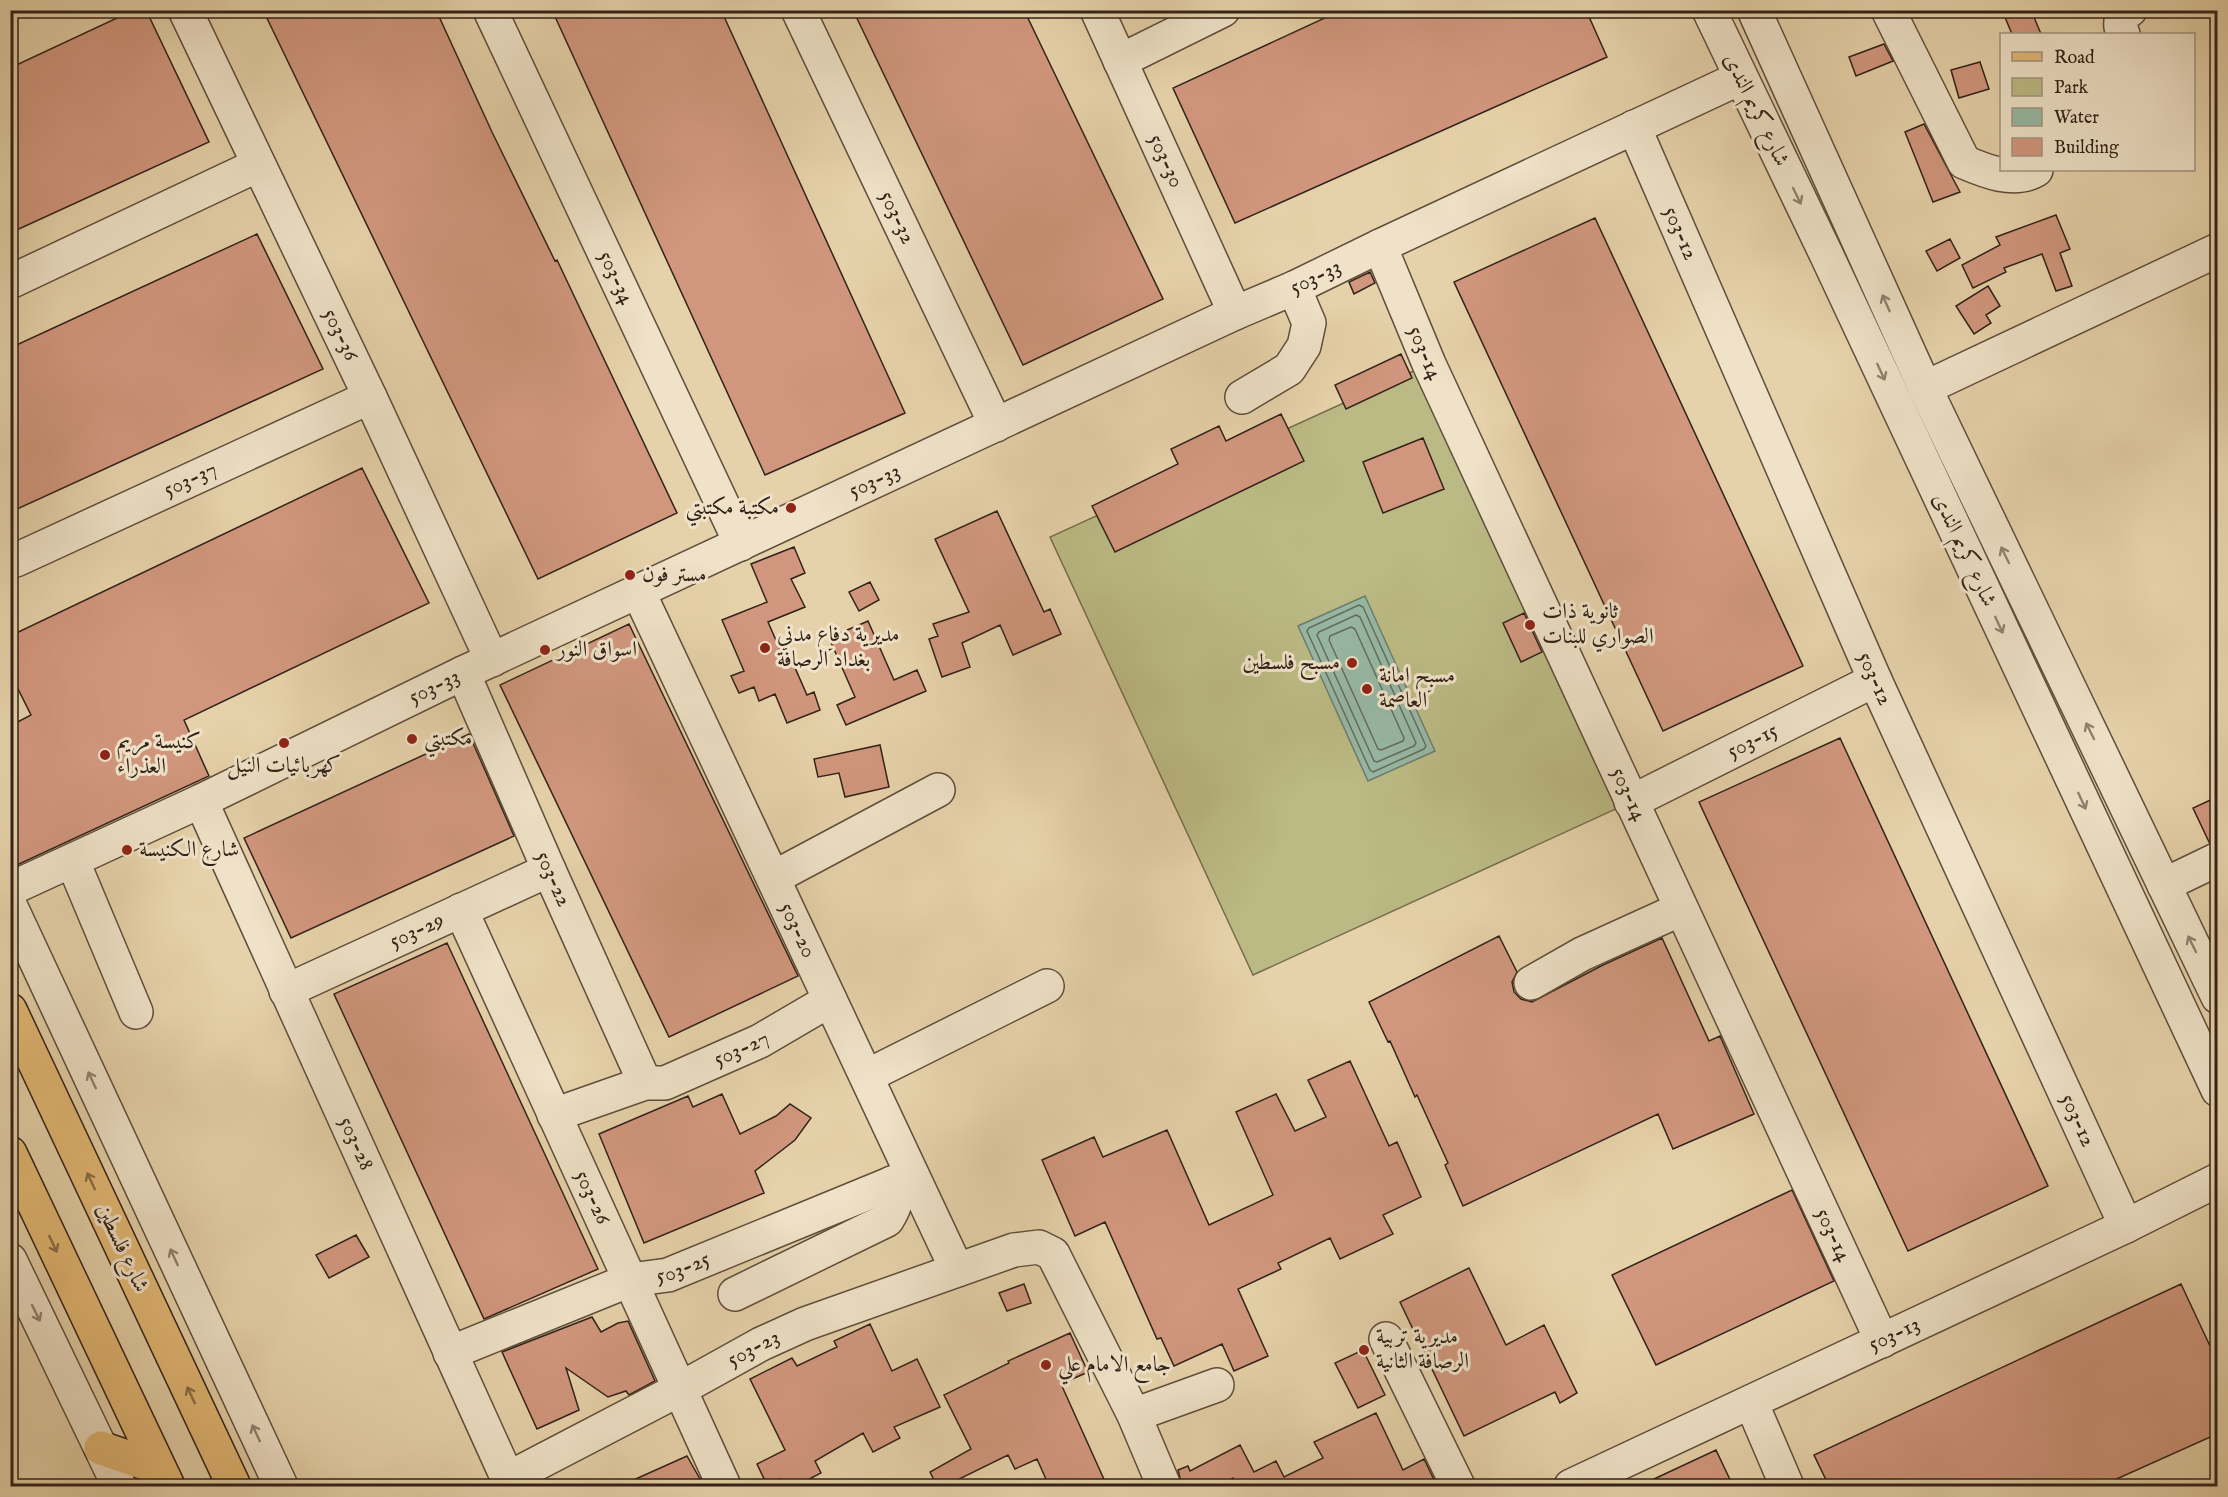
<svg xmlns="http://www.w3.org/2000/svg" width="2228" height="1497" viewBox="0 0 2228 1497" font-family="'IM FELL English',Amiri,serif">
<rect width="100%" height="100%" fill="#e6d2aa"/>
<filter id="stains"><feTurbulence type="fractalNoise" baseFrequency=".00333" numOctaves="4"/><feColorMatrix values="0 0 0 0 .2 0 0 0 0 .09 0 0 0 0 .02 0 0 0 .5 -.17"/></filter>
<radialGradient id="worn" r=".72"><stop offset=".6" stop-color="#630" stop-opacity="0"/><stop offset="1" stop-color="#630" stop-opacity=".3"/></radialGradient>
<path fill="#bbba84" stroke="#766e4e" stroke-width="1.5" d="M1429,364L1631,802L1253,975L1050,537Z"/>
<path fill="#97b8a5" stroke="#6f7c6d" stroke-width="1.5" d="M1365,596L1435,751L1368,781L1298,626Z"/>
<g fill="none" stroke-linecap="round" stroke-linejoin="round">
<path stroke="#646d5e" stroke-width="1.5" d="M1359,605L1363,607L1426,746L1424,749L1373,772L1370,770L1307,631L1309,628Z
M1356,615L1360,617L1416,743L1414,746L1377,762L1374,761L1317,635L1319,632Z
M1351,627L1355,629L1404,738L1403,741L1381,750L1378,749L1329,640L1330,636Z"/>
</g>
<path fill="#d1977e" stroke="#322218" stroke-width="1.5" d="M134,10H146L209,142L10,233V68Z
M263,10H436L492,132L555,261L557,260L677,513L538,579Z
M552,10H721L905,413L765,475Z
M853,10H1024L1163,299L1023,365Z
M1342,10H1586L1607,57L1235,223L1173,88Z
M2016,10H2031L2041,34H2012L2004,15Z
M1884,44L1893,61L1856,76L1849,57Z
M1980,62L1989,89L1959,98L1951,70Z
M1924,124L1960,192L1933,202L1905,132Z
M2056,215L2070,249L2060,253L2072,286L2056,291L2042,254L2004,268L2006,272L1973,288L1962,265L2000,245L1996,237Z
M1595,218L1803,666L1663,731L1454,282Z
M257,234L323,369L15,510L10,500V348Z
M1950,239L1960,258L1937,271L1926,251Z
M1370,272L1375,283L1354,294L1349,282Z
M1988,286L2000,306L1986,315L1991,323L1974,334L1956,306Z
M1401,354L1412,378L1346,409L1335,385Z
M1281,414L1304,461L1115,552L1092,506L1178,464L1171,449L1219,426L1226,441Z
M1423,438L1444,489L1383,513L1363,462Z
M362,468L429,603L184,720L209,776L17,865L10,851V726L31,715L10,673V636Z
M997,511L1044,612L1050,609L1061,634L1013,655L1000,625L962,643L970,667L942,677L929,639L938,636L933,624L969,612L935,539Z
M794,547L805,573L791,579L805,607L768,622L782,654L788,652L807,695L814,692L820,710L787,723L775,694L759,701L754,687L739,693L731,676L744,671L722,620L767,602L751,564Z
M870,582L879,600L859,611L849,592Z
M1524,613L1542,652L1521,662L1503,623Z
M868,621L894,680L917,670L926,691L846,725L837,705L855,697L829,638Z
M629,624L798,976L669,1037L500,685Z
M469,734L514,836L291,938L244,838Z
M1840,738L2048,1186L1908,1251L1699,802Z
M880,745L889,787L845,797L839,773L818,777L814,759Z
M2217,797V841L2209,842L2193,808Z
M1499,936L1517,972L1512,982L1514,992L1521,999L1532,1002L1603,965L1662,938L1709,1041L1720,1036L1754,1114L1673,1149L1658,1114L1463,1206L1445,1165L1448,1163L1417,1095L1415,1097L1390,1041L1388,1042L1369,1002Z
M447,943L598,1269L484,1319L334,994Z
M1350,1061L1389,1146L1397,1142L1421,1197L1383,1215L1393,1234L1340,1259L1330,1238L1278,1263L1281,1269L1238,1289L1268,1356L1234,1371L1222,1344L1174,1366L1161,1338L1157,1339L1105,1222L1075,1236L1042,1160L1094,1137L1103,1157L1167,1130L1209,1225L1273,1195L1236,1112L1276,1094L1295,1131L1326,1117L1308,1080Z
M722,1094L740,1134L776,1116L790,1104L811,1118L795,1140L755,1171L764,1193L644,1243L599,1134L688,1096L693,1107Z
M1792,1190L1834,1281L1656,1365L1612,1275Z
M356,1235L369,1257L329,1278L316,1255Z
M1469,1268L1506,1345L1544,1325L1577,1393L1560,1403L1555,1392L1464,1436L1400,1302Z
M1024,1284L1031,1303L1007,1311L999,1293Z
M2181,1284L2217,1361V1434L2101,1486H1829L1814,1455Z
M592,1317L601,1332L618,1323L628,1321L655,1381L629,1395L626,1391L608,1397L566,1368L579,1410L537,1429L502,1352Z
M870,1324L892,1371L917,1359L940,1407L894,1427L900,1438L873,1452L863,1433L815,1461L821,1473L798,1485L795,1481L785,1486L780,1479L767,1485L757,1464L785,1450L750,1379L792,1358L797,1366L837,1347L834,1341Z
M1070,1333L1088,1372L1061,1384L1107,1486H1049L1037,1459L1015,1469L1008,1455L957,1480L960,1486H937L930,1472L971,1449L944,1395L1009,1363L1008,1361Z
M1363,1350L1385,1395L1358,1408L1335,1363Z
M1376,1413L1403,1470L1424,1459L1437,1486H1223L1234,1481L1233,1478L1217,1486H1182L1178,1470L1188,1466L1190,1471L1240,1445L1254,1472L1276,1461L1284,1477L1323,1458L1314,1442Z
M1716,1450L1733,1486H1639Z
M687,1456L704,1486H620Z"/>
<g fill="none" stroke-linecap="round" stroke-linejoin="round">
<defs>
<g id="minor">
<path id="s1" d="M185,10L370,397L492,660"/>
<path id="s2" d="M490,10L741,544"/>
<path id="s3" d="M798,10L996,425"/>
<path id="s4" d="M1097,10L1235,313"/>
<path d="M1709,10L1827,256L2218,1090"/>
<path d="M1754,10L1925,388L2218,997"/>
<path d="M1888,10L1964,162C1985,171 2014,183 2036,170"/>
<path d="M2123,34C2120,26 2120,22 2123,13L2130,10"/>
<path d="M1120,61L1223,10"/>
<path id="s5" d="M1634,127L1875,680L2126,1226"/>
<path id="s6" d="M1380,246L1429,364L1882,1341"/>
<path d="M10,282L258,165"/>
<path d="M1925,388L2218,250"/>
<path d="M1242,397L1289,369L1304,346L1309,323L1294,288"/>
<path id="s7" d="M10,560H16L370,397"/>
<path id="s8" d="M638,591L957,1270"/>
<path id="s9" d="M463,673L549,870L645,1083"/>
<path id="s10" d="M201,801L511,1486"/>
<path id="s11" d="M1631,802L1875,680"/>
<path d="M73,862L136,1012"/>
<path d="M773,878L938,790"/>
<path d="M2164,885L2218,859"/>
<path id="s12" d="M10,889L201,801L463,673L1235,313L1294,288L1380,246L1740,78"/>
<path d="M10,905L281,1486"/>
<path id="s13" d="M461,910L724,1486"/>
<path d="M1531,983L1582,954L1681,909"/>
<path id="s14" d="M286,991L549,870"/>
<path d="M867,1076L1047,986"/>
<path id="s15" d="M554,1115L645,1083H665L760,1041L830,1000"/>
<path d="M10,1260L119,1486"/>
<path d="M735,1294L887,1220C897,1204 897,1201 892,1183"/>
<path d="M1386,1339L1458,1486"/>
<path id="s16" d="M450,1353L630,1280L668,1275L912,1175"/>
<path d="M1751,1402L1787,1486"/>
<path d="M1134,1415L1217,1385"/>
<path id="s17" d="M507,1479L680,1389L761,1344L805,1324L1014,1250L1039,1247L1053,1254L1134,1415L1164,1486"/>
<path id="s18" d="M1571,1486L2126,1226L2218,1180"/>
</g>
<path id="major" d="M10,1010L234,1486
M10,1153L168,1486
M101,1448L159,1468"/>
</defs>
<use href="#minor" stroke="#5f4e3c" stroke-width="36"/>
<use href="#major" stroke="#322218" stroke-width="36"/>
<use href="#minor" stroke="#efe2c8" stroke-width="33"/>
<use href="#major" stroke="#e3b975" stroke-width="33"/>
</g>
<defs><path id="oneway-shaft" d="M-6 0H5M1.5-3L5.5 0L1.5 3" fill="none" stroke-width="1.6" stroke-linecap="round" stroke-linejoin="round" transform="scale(1.5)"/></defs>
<g stroke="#908270">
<use href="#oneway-shaft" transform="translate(1797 196) rotate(64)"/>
<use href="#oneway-shaft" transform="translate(1886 303) rotate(-114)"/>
<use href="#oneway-shaft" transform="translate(1881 372) rotate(65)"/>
<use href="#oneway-shaft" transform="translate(2005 555) rotate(-116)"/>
<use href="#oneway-shaft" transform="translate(1999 625) rotate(65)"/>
<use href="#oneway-shaft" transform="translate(2090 731) rotate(-116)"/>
<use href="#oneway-shaft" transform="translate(2082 801) rotate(65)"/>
<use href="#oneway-shaft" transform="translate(2192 944) rotate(-116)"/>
<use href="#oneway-shaft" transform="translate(92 1080) rotate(-115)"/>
<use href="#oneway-shaft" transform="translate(174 1257) rotate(-115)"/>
<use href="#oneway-shaft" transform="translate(36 1313) rotate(64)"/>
<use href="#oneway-shaft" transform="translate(256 1433) rotate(-115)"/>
</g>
<g stroke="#8a6e46">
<use href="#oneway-shaft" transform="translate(91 1181) rotate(-115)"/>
<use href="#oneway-shaft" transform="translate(53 1244) rotate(65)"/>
<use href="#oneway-shaft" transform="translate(191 1395) rotate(-115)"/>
</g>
<g fill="#8f2418" stroke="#efe2c8" stroke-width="2">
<circle cx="791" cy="508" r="6"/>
<circle cx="630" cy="575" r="6"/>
<circle cx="1530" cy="625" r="6"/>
<circle cx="765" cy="648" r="6"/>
<circle cx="545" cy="650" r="6"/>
<circle cx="1352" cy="663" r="6"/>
<circle cx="1367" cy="689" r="6"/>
<circle cx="412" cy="739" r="6"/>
<circle cx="284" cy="743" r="6"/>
<circle cx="105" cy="755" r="6"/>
<circle cx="127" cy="850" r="6"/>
<circle cx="1364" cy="1350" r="6"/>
<circle cx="1046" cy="1365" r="6"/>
</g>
<g text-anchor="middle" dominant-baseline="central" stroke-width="6" stroke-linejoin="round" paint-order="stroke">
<g font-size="22" fill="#322218" stroke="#efe2c8">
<text transform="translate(1756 110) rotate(64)">شارع كريم الندى</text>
<text stroke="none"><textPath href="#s4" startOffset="166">503-30</textPath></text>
<text stroke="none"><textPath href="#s3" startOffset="230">503-32</textPath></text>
<text stroke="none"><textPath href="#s5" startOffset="116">503-12</textPath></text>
<text stroke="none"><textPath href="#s2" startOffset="296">503-34</textPath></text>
<text stroke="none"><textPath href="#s12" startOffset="1442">503-33</textPath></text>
<text stroke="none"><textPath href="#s1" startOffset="360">503-36</textPath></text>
<text stroke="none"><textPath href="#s6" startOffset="116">503-14</textPath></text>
<text stroke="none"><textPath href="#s7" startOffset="198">503-37</textPath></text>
<text stroke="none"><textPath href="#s12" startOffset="956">503-33</textPath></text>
<text transform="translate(1964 550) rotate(65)">شارع كريم الندى</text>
<text stroke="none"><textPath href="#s5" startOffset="602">503-12</textPath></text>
<text stroke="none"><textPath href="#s12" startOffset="470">503-33</textPath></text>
<text stroke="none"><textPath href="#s11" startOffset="136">503-15</textPath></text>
<text stroke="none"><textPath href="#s6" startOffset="602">503-14</textPath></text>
<text stroke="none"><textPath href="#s9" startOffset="225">503-22</textPath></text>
<text stroke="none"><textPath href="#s14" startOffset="144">503-29</textPath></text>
<text stroke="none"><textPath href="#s8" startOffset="375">503-20</textPath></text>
<text stroke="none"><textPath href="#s15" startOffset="200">503-27</textPath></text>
<text stroke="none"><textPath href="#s5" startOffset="1088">503-12</textPath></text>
<text stroke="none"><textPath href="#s10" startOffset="376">503-28</textPath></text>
<text stroke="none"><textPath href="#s13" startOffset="316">503-26</textPath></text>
<text stroke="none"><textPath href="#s6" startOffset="1088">503-14</textPath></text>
<text transform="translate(122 1248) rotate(65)">شارع فلسطين</text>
<text stroke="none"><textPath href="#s16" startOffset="249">503-25</textPath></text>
<text stroke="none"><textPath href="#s18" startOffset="357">503-13</textPath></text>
<text stroke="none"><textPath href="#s17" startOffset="279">503-23</textPath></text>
</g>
<g font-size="22" fill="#322218" stroke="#efe2c8" text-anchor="start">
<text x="779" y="508" text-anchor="end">مكتبة مكتبتي</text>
<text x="642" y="575">مستر فون</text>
<text x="1542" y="612">ثانوية ذات<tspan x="1542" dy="25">الصواري للبنات</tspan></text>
<text x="777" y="635">مديرية دفاع مدني<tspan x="777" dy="25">بغداد الرصافة</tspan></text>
<text x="557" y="650">اسواق النور</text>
<text x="1340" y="663" text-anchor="end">مسبح فلسطين</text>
<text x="1379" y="676">مسبح امانة<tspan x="1379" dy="25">العاصمة</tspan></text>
<text x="424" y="739">مكتبتي</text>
<text x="117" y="742">كنيسة مريم<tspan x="117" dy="25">العذراء</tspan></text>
<text x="284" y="766" text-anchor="middle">كهربائيات النيل</text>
<text x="139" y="850">شارع الكنيسة</text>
<text x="1376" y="1337">مديرية تربية<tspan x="1376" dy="25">الرصافة الثانية</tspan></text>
<text x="1058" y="1365">جامع الامام علي</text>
</g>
</g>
<rect width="2228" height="1497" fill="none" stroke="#e6d2aa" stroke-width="36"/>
<rect x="12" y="12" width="2204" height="1473" fill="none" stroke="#322218" stroke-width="3"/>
<rect x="18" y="18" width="2192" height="1461" fill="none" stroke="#322218" stroke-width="1.5"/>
<rect x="2000" y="33" width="195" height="138" fill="#efe2c8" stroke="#a39582" stroke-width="1.5"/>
<rect x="2012" y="52" width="30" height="9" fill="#e3b975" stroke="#a39582" stroke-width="1.5"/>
<text x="2054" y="63" font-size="18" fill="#322218">Road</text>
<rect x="2012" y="78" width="30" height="18" fill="#bbba84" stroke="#a39582" stroke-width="1.5"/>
<text x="2054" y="93" font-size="18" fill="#322218">Park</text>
<rect x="2012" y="108" width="30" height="18" fill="#97b8a5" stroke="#a39582" stroke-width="1.5"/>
<text x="2054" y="123" font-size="18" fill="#322218">Water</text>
<rect x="2012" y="138" width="30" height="18" fill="#d1977e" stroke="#a39582" stroke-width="1.5"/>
<text x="2054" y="153" font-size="18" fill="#322218">Building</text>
<rect width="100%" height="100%" filter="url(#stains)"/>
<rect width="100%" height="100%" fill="url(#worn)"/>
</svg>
